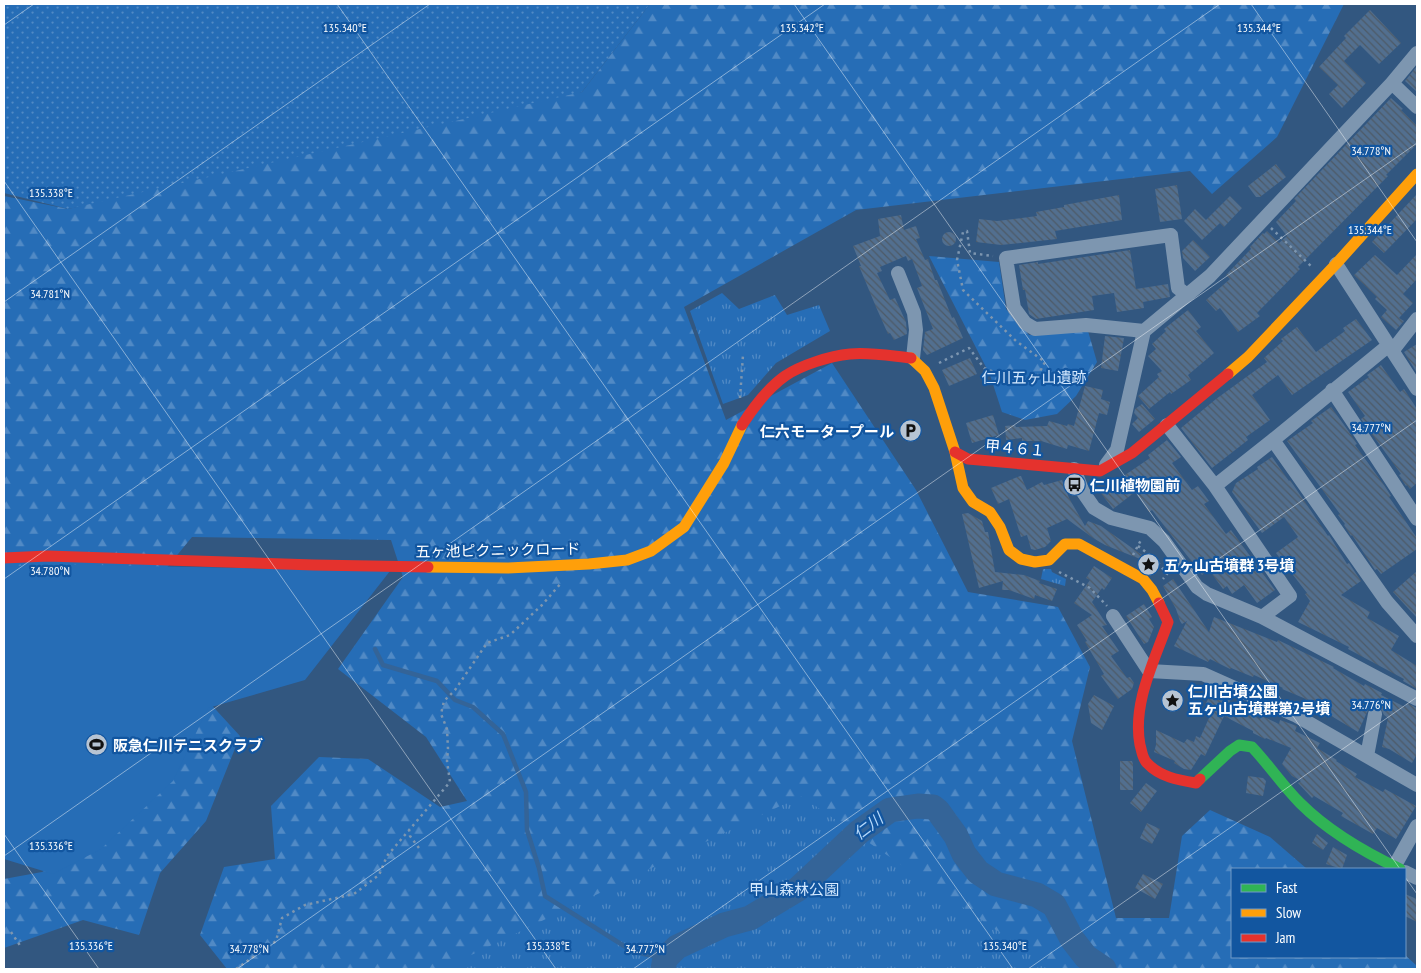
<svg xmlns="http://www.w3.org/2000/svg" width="1421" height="973" viewBox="0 0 1421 973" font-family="'PT Sans Narrow','Noto Sans JP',sans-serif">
<defs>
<pattern id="grass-dots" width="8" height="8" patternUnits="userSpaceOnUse" patternTransform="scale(1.25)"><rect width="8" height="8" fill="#266db6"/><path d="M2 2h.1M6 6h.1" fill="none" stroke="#518ac5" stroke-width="1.8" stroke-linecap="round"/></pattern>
<pattern id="forest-firs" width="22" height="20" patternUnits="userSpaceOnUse" patternTransform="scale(1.25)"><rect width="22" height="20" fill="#266db6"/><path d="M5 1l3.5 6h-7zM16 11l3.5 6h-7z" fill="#518ac5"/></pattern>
<pattern id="park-tufts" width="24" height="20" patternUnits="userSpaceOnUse" patternTransform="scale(1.25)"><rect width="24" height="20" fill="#266db6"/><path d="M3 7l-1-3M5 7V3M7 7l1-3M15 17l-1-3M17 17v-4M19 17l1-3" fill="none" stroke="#518ac5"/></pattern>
<pattern id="building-back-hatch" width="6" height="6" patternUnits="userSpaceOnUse" patternTransform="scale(1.25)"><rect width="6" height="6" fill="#526f8f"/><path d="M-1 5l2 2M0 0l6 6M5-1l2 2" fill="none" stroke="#4e5a67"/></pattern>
</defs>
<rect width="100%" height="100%" fill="#325780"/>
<path fill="url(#grass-dots)" d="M4,4H650L582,92L499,128L68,209L4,193Z"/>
<path fill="url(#forest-firs)" d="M650,4H1344L1277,137L1212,194L1190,171L856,210L684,307L726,420L832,363L916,490L968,592L1058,607L1090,667L1072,741L1116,918H1169L1182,836L1210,810L1270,837L1307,869H1232V957H1405V955L1417,966V969H227L200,935L224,867L275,859L271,806L319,757L368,759L440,807L467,801L426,737L338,669L403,577L391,540L192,537L45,716L4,692V196L68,209L582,92Z
M929,256L999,262L1006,309L1029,335L1088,331L1097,362L1076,396L1057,414L1025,420L1002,412L990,375Z
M206,699L240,736L206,821L160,873L139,935L83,920L4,948V879L42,872L98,842Z"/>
<path fill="url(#park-tufts)" d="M722,293L739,309L775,295L787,315L819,305L830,331L776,363L748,395L723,404L690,311Z
M1043,569H1051L1052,572L1066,579L1065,586L1041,579Z
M801,796L1053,969H451L463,959Z"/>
<path fill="#266db6" d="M46,564L390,571L305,680L208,708L173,781L101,849L53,874L4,859V567Z"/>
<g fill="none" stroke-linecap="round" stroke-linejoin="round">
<path stroke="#346498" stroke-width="4.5" d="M375,649L383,665L437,681L455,700L473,707L503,734L526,792L527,830L539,868L545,896L632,951L665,959"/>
<path stroke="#346498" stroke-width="25" d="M663,969L665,959L677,947L724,925L750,918L798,889L859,832L890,810L918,806L933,807L938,811L956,836L964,854L978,872L996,884L1037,895L1054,905L1072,939L1086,957L1104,969"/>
</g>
<path fill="url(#building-back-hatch)" d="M1370,10L1401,43L1379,64L1360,45L1344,61L1366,83L1342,108L1329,94L1338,85L1319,67L1346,38L1344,36Z
M1417,66V92L1405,81Z
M1391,98L1403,109L1401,110L1417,126V144L1386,175L1388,176L1298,267L1300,269L1257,313L1260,316L1238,332L1220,308L1216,311L1206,300L1230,279L1226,275L1251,249L1250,247L1263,233L1264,234L1267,231L1279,243L1287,236L1276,222L1296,201L1294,199Z
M1276,164L1286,177L1260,197H1256L1248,186Z
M1177,185L1182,219L1160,222L1155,189Z
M1417,194V219L1384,253L1372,242Z
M1119,195L1122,220L1055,231L1057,239L1001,245L976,242L979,219L997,221L1037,216L1036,212L1064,207V205Z
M1230,196L1242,208L1224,227L1220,223L1202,240L1184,221L1195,209L1206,220Z
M901,215L904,230L916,226L920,238L916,239L925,260L928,259L935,280H937L952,318L954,317L963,338L927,355L923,350L925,332L933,329L917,288L922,286L912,259L908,261L906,256L880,267L882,271L877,273L890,300L895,298L906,322L907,334L894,340L890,333L888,334L876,307L859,266H861L853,246L880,236L878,219Z
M942 239a7 7 0 1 1 14 0a7 7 0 1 1-14 0Z
M1193,240L1210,257L1195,271L1183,258L1182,251Z
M1130,250L1136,289L1168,284L1170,297L1143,302L1144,308L1117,312L1114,293L1092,296L1094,310L1036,319L1029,314L1025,290H1023L1019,265L1038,262V264Z
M1417,254V279L1403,294L1413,303L1399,318L1404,321L1396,330L1381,317L1387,310L1375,299L1377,297L1354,275L1375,255L1397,275Z
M1188,310L1201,327L1196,331L1214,353L1188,375L1191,380L1171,394L1170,392L1149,409L1138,396L1159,377L1157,374L1162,371L1148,356L1156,349L1152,344L1166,331L1164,329Z
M1356,319L1372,340L1292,395L1278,375L1252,395L1270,420L1246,437L1248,440L1212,468L1181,428L1216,399L1267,362L1264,358L1283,341L1281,339L1297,327L1316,352L1345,331L1343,328Z
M1105,336L1124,338L1118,371L1101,368Z
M1417,344V373L1404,352Z
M970,358L977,374L949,386L942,370Z
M1381,365L1400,392L1404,389L1417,409V483L1410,489L1407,485L1406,486L1399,475L1401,474L1361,419L1365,416L1348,392L1369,377L1367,375Z
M1085,386L1103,390L1101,399L1110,402L1107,415L1099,413L1089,451L1068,445L1067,449L1041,441H1022V438L1006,440L1005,426L1015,425L1016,427L1047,426L1049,421L1067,426L1068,424L1074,426Z
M1142,404L1155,419L1139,432L1132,424L1138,418L1134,413L1135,409Z
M1331,407L1347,429L1357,444L1355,445L1384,485L1391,496L1389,497L1417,538V549L1381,574L1377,569L1375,570L1352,535L1351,536L1344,525L1345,524L1338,515L1340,514L1287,441L1313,423L1311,421Z
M993,415L999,435L972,443L966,423Z
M1167,440L1181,457L1172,463L1192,490L1198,486L1209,501L1204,504L1226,534L1231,530L1275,590L1257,603L1244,585L1232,594L1227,586L1223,589L1209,570L1202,575L1152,510L1149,512L1135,492L1113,509L1100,492L1150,458L1148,455Z
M1272,457L1289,481L1290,480L1328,536L1329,535L1347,564L1349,563L1361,581L1341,595L1370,612L1367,618L1399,636L1391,650L1417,666V689L1403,681L1404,679L1348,649L1349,647L1298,622L1310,601L1305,594L1307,593L1276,553L1298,537L1284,517L1262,533L1232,492L1236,483L1258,469L1257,467Z
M1020,476H1021L1027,490L1042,482L1044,485L1062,480L1069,498L1085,526L1088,521L1101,526L1142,555L1140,559L1105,545L1093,538L1067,519L1047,528L1051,541L1045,547L1035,550L1031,549L1027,535L1021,537L1009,499L998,504L991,488Z
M968,513L982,521L985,532H988L995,572L1024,575L1040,581L1039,583L1057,589L1052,601L1035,595L1034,599L1009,590H1002L1003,581L979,588L962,514Z
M1094,566L1112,578L1104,590L1102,588L1092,602L1107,625L1102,626L1119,651L1111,656L1127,678L1130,677L1134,683L1132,689L1118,699L1101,676L1104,674L1085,642L1087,641L1077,625L1092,615L1074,603L1090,580L1086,578Z
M1417,571V618L1393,592Z
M1173,579L1209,632L1214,617L1277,642L1278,640L1334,667L1333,668L1364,686L1365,684L1382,693L1381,695L1405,707L1407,703L1417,708V754L1412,763L1389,749L1382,747L1388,718L1384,715L1380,707L1373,706L1369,708L1358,732L1328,714L1304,702L1306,699L1282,689L1283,688L1254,675L1253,677L1231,668L1230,669L1210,659L1208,662L1174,646L1187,621L1182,624L1180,621L1176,609L1163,586Z
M1144,604L1152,617L1149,619L1154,627L1148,642L1144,644L1126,616Z
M1213,690L1231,699L1229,703L1260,719L1262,716L1279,724L1280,720L1297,726L1295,731L1320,743L1317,748L1337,760L1336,761L1357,774L1355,777L1383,792L1385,789L1416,806L1396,839L1377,828L1373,834L1341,816L1343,813L1314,796L1312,798L1298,783L1301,781L1292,776L1282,764L1291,748L1266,738L1265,739L1253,733V731L1224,716L1205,756L1201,754L1191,770L1184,769L1174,763L1175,761L1154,752L1156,745V730L1184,743L1187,739L1194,742L1196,736L1200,738L1214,707L1206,703Z
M1094,695L1114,706L1102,730L1091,723L1088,704Z
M1120,761H1132L1133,764V790H1120Z
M1248,776L1263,778L1266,781L1263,796L1246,793Z
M1146,783L1157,791L1141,812L1130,803Z
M1147,823L1160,829L1152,844L1140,838Z
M1317,834L1328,843L1323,850L1312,843Z
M1333,847L1347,855L1342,869L1326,864Z
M1143,874L1163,884L1155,899L1135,888Z
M1405,894L1417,899V922L1405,916Z"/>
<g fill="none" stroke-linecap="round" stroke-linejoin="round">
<path stroke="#7d96b0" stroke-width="2.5" stroke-dasharray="2.5 4" stroke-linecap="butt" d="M1271,228L1312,267
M939,363L969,348L984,368L1006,377L1035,381L1045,362L1016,341L963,290L957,260L963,232L967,231L970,253L993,256
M740,398L743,355
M1138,546L1155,559L1167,574L1163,579
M1133,555L1141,540
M1059,572L1090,588L1107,606
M409,829L410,836L419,848
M11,932L21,947
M236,969L276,941L282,918L305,905L354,894L379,875L387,856L450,782L447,761L448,749L447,729L441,714L444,701L455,690L487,643L510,635L542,605L562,582"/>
<path stroke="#7d96b0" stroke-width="14" d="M1392,83L1417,53
M1336,264L1417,389
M898,273L914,313L916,330L913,358
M1144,331L1086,325L1035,329L1025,323L1014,308L1006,258L1171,235L1178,288L1187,295
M1389,345L1273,440L1387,602L1417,636
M1393,350L1417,319
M1332,390L1417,519
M1167,425L1215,486L1290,596L1262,617
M1106,465L1117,450L1144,331L1210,276L1392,83L1417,107
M1074,469L1083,492L1094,508L1111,518L1150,528L1164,541L1197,587L1207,594L1262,617L1417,699
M1215,486L1273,440
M1113,616L1149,671L1203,674L1295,715L1417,785
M1367,756L1375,714
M1394,867L1417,826
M1405,872L1417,878"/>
<path stroke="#30b455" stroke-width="11" d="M1200,779L1230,751L1239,745L1252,747C1269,765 1283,786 1300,803C1329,832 1364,852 1400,869"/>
<path stroke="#ff9f0a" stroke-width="11" d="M911,358L925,371L934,388L955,452L963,488L973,502L990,512L1000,527L1009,550L1021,559L1035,562L1049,560L1065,544H1079L1143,579L1152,590L1159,603
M1228,374L1248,357L1336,264L1417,174
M428,567L508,568L589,564L627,560L651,551L684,527L724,463L742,425"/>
<path stroke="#e5322d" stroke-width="11" d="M742,425C753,408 768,388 785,376C801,365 830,356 850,354C870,352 891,356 911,358
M955,452L968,459L1100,471L1132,453L1228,374
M4,558L48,556L314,565L428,567
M1159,603L1168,622C1155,660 1132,703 1140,745C1142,751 1142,758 1147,763C1160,777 1178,780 1196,783L1200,779"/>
</g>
<path fill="none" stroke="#fff" stroke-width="1" stroke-opacity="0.45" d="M337,4L1013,969M794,4L1400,869M1251,4L1417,242M4,25L34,4M4,181L556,969M4,302L430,4M4,579L825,4M4,834L99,969M4,856L1220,4M1405,877L1417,894M237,969L1417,143M633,969L1417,420M1028,969L1417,697"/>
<defs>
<symbol id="parking-disc" viewBox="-11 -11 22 22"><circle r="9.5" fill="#b7c4d3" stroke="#1256a0"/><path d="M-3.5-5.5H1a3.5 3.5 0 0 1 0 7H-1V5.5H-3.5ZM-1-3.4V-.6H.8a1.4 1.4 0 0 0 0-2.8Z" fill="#111"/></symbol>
<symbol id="bus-disc" viewBox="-11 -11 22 22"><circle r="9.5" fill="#b7c4d3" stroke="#1256a0"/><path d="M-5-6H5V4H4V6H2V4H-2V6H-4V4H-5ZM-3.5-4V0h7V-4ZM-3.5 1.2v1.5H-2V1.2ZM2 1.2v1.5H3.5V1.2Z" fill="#111"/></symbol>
<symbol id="sight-disc" viewBox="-11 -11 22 22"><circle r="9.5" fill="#b7c4d3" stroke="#1256a0"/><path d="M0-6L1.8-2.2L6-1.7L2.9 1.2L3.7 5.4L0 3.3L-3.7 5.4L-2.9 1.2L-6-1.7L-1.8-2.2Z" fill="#111"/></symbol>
<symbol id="stadium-disc" viewBox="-11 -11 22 22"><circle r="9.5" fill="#b7c4d3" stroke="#1256a0"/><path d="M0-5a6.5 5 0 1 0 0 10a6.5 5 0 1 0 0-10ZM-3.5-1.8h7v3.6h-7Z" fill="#111"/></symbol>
</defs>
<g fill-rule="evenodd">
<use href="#parking-disc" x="898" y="418" width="25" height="25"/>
<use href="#bus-disc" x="1062" y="472" width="25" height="25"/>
<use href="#sight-disc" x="1136" y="552" width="25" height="25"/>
<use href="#sight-disc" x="1160" y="688" width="25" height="25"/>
<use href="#stadium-disc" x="84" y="732" width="25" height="25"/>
</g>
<g text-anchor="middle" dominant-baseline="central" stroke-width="4.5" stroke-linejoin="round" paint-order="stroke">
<g font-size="15" fill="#d3e8fe" stroke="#1256a0">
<text x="1034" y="377">仁川五ヶ山遺跡</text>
<text x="794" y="889">甲山森林公園</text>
</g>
<g font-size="15" font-weight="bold" fill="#fff" stroke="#1256a0" text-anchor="start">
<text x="894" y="431" text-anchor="end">仁六モータープール</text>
<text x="1090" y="485">仁川植物園前</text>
<text x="1164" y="565">五ヶ山古墳群 3号墳</text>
<text x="1188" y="691">仁川古墳公園<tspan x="1188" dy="17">五ヶ山古墳群第2号墳</tspan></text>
<text x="113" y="745">阪急仁川テニスクラブ</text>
</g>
<g font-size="15" fill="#fff" stroke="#1256a0">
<text transform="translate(1015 448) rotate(5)">甲４６１</text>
<text transform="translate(498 550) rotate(-1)">五ヶ池ピクニックロード</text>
</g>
<g font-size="16" font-style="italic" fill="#b6d9fb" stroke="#1256a0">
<text transform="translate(868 826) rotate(-37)">仁川</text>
</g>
</g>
<g font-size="12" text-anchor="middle" fill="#fff" stroke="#1256a0" stroke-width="4.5" stroke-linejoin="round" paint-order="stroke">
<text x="1259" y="32">135.344°E</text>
<text x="345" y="32">135.340°E</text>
<text x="802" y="32">135.342°E</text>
<text x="1371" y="155">34.778°N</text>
<text x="51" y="197">135.338°E</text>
<text x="1370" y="234">135.344°E</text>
<text x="50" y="298">34.781°N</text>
<text x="1371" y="432">34.777°N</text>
<text x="50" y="575">34.780°N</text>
<text x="1371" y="709">34.776°N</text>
<text x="51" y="850">135.336°E</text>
<text x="91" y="950">135.336°E</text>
<text x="548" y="950">135.338°E</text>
<text x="1005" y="950">135.340°E</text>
<text x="249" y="953">34.778°N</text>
<text x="645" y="953">34.777°N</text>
</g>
<rect width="1421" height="973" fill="none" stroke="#ffffff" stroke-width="10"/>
<rect x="1231" y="868" width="175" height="90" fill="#1256a0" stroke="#719ac6"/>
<rect x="1241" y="884" width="25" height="8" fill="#30b455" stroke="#719ac6"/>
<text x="1276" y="893" font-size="15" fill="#ffffff">Fast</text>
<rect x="1241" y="909" width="25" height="8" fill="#ff9f0a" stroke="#719ac6"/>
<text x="1276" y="918" font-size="15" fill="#ffffff">Slow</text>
<rect x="1241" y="934" width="25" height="8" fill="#e5322d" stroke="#719ac6"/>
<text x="1276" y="943" font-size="15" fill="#ffffff">Jam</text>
</svg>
